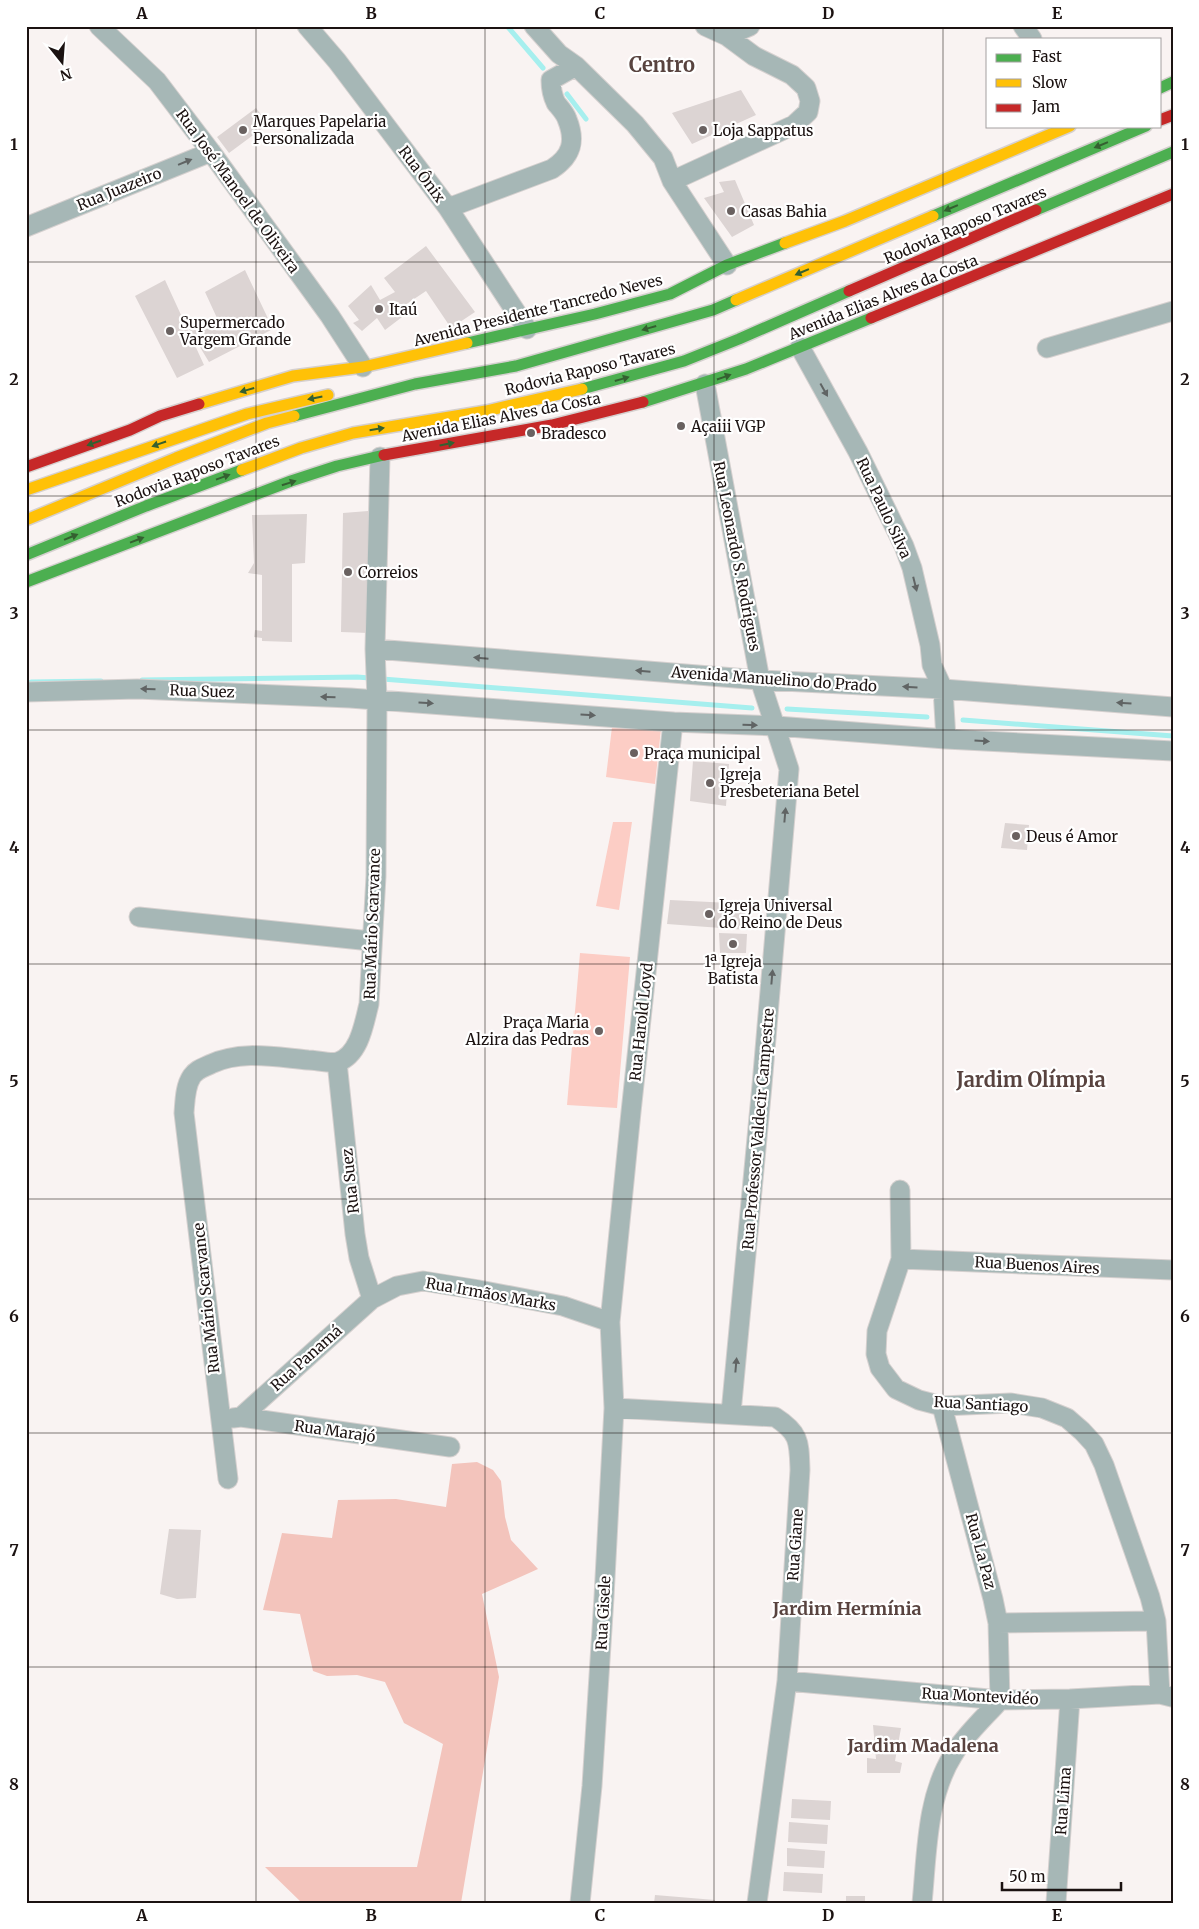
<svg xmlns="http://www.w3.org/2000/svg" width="1199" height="1929" viewBox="0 0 1199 1929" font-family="Merriweather,serif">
<rect width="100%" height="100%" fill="#f9f3f2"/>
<path fill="#fccdc5" d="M612,727L661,729L655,784L606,777Z
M613,822H632L619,910L596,906Z
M580,953L630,957L617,1108L567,1105Z"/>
<path fill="#f3c4bc" d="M477,1462L493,1470L501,1481L505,1517L511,1540L538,1569L482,1594L499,1677L461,1903H302L265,1867H417L443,1744L404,1723L385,1682L357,1675L327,1676L313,1671L300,1614L263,1610L282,1533L332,1538L338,1500L396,1499L446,1507L452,1464Z"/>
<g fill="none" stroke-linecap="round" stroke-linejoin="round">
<path stroke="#a6efee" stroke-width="5" d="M507,26L543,68
M567,94L586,119
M142,680L357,677L752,708
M31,682L101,681
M787,709L927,717
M963,720L1173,736"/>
</g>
<path fill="#dcd4d3" d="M741,90L756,115L692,144L672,113Z
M256,108L268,124L229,153L217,137Z
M735,180L754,225L732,237L704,198L724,192L719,182Z
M426,246L475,312L451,328L426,291L405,305L410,311L385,330L377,318L362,331L353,323L359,320L348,306L371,285L380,300L395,292L384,278Z
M245,270L273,329L209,362L189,329L217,318L205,292Z
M165,280L204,365L177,378L135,296Z
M368,511V633L341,632L343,513Z
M307,514L305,563L292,564V642L262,641V638L254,637L255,630L262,631V575L248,573L254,563L252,515Z
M693,761L729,764L726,806L690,801Z
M1005,823L1029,825L1027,850L1001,848Z
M670,900L750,904L748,930L667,924Z
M719,933L747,934L746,953H720Z
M169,1529L201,1530L196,1598L177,1599L160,1594Z
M873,1725L901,1728L895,1761L902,1763L900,1773H867V1758L876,1759Z
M792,1799L831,1801L830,1820L791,1818Z
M789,1822L828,1825L827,1844L788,1842Z
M787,1848L825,1851L824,1868L787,1866Z
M784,1872L823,1874L822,1893L783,1891Z
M655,1895L715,1900V1903H654Z
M846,1896H865V1903H846Z"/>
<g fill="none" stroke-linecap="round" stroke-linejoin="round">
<defs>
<path id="street" d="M99,26L157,81L211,152L330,316L363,367
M307,26L337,61L448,208L527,329
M534,26L559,54L576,66L635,124L663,158L672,181L727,265
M1023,26L1032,39
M727,36L750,26
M672,181L794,125L808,112L810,101L806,88L792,75L754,56L727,36L705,26
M448,208L552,169C572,156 576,141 567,119C565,113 560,108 556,103C552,95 551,88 551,80L576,66
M26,227L211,152
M800,347L858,452L904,546L912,568L930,645L932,665L943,689L946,739
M1047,348L1173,311
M705,384L760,680L789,769L762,1085L731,1413
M375,649L760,680L943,689L1173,707
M26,692L137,689L350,698L673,722L776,726L946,739L1173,751
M139,917L371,941
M337,1062L355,1234L359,1258L372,1299
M900,1190L901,1259L877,1331L876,1354L880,1368L896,1389L919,1400L942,1406L1011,1403L1042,1408L1067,1418L1082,1431L1094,1444L1104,1465L1150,1597L1156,1621L1160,1694
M901,1259L1173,1270
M942,1406L993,1599L998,1623L1000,1700
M614,1408L775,1417C800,1433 799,1442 800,1470L787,1681L757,1903
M241,1417L372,1299L397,1286L423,1281L479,1290L563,1306L610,1322
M233,1418L241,1417L450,1447
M228,1479L184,1113C185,1101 185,1086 192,1076C197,1069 203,1068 211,1064C241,1050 274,1057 308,1060C316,1060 330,1064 338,1062C360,1054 364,1023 369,1004L376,876L377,699L375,649L380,457
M998,1623L1156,1621
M787,1681L1000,1700L1070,1699L1160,1694L1172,1697
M580,1903L592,1786L604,1597L614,1408L610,1322L631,1112L673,722
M922,1903C927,1854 926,1798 953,1755C964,1736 986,1716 1000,1700
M1056,1903L1070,1699"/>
<path id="fast" d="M1160,88L1173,82
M1036,210L1173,152
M933,216L1146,126
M467,343L595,314L670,294L727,265L785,243
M582,389L684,361L739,339L849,291
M643,402L746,369L871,318
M294,416L415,384L516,366L713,310L736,300
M26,555L146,506L242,470
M26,582L291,481L337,466L384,455"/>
<path id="slow" d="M785,243L845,221L1070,126
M736,300L933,216
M199,404L293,376L363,367L467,343
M242,470L301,448L353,433L486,411L582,389
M26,490L247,414L328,395
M26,520L176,458L267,423L294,416"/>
<path id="jam" d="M1160,120L1173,115
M849,291L1036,210
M871,318L1173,194
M384,455L552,425L643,402
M26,467L130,430L160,416L199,404"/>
</defs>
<use href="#street" stroke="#d5d0cf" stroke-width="21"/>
<use href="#fast" stroke="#d5d0cf" stroke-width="14"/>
<use href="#slow" stroke="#d5d0cf" stroke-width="14"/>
<use href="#jam" stroke="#d5d0cf" stroke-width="14"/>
<use href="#street" stroke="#a6b7b6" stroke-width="19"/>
<use href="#fast" stroke="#4caf50" stroke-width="11"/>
<use href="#slow" stroke="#ffc107" stroke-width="11"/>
<use href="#jam" stroke="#c62828" stroke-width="11"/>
</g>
<defs><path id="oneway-solid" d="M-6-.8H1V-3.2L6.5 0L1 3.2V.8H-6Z" transform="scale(1.25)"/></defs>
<g fill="#346030">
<use href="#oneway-solid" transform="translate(1101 145) rotate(158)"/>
<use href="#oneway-solid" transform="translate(951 208) rotate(157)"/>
<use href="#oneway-solid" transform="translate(802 272) rotate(157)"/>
<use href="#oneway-solid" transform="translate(649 328) rotate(164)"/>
<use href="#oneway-solid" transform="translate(724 377) rotate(-19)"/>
<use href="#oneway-solid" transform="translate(622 379) rotate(-16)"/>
<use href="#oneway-solid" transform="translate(247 390) rotate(164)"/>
<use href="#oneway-solid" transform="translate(315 398) rotate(169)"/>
<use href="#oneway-solid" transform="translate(377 429) rotate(-9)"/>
<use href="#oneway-solid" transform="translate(94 443) rotate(161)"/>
<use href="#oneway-solid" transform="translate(159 444) rotate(161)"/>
<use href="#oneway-solid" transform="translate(447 444) rotate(-11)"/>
<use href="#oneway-solid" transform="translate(223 477) rotate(-20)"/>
<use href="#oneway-solid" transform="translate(289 483) rotate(-18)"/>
<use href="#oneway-solid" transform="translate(71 537) rotate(-22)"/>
<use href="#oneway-solid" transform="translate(137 540) rotate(-21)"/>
</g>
<g fill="#606464">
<use href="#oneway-solid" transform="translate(185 162) rotate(-22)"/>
<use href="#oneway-solid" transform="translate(824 390) rotate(61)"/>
<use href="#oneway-solid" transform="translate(915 584) rotate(76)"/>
<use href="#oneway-solid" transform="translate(481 658) rotate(-175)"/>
<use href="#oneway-solid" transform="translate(643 671) rotate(-175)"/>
<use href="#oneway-solid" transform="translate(910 687) rotate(-177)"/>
<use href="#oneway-solid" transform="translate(148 689) rotate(-178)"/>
<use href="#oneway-solid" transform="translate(328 697) rotate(-178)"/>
<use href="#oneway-solid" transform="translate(426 703) rotate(4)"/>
<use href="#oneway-solid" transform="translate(1124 703) rotate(-176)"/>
<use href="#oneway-solid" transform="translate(588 715) rotate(4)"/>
<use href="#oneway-solid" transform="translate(750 725) rotate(2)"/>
<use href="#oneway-solid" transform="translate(982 741) rotate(3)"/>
<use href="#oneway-solid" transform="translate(785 815) rotate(-85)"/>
<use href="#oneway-solid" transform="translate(772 977) rotate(-85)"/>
<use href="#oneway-solid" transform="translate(736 1365) rotate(-85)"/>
</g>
<path fill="none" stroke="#1b1211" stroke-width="1" stroke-opacity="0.55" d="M256,26V1903M485,26V1903M714,26V1903M943,26V1903M26,262H1173M26,496H1173M26,730H1173M26,964H1173M26,1199H1173M26,1433H1173M26,1667H1173"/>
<g fill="#696160" stroke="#fff" stroke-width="2">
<circle cx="243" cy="130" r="5"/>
<circle cx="703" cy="130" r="5"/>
<circle cx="731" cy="211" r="5"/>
<circle cx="379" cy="309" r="5"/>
<circle cx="170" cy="331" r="5"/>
<circle cx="681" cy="426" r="5"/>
<circle cx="531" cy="433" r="5"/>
<circle cx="348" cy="572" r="5"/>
<circle cx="634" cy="753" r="5"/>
<circle cx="710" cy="783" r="5"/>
<circle cx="1016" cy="836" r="5"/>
<circle cx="709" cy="914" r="5"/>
<circle cx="733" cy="944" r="5"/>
<circle cx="599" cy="1031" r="5"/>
</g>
<g text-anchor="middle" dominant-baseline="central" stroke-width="4.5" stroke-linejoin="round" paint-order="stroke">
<g font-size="15" fill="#1b1211" stroke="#fff" text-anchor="start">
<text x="253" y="121">Marques Papelaria<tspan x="253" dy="17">Personalizada</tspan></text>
<text x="713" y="130">Loja Sappatus</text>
<text x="741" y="211">Casas Bahia</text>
<text x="389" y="309">Itaú</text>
<text x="180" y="322">Supermercado<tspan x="180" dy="17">Vargem Grande</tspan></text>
<text x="691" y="426">Açaiii VGP</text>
<text x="541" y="433">Bradesco</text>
<text x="358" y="572">Correios</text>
<text x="644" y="753">Praça municipal</text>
<text x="720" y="774">Igreja<tspan x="720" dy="17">Presbeteriana Betel</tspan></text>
<text x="1026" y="836">Deus é Amor</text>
<text x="719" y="905">Igreja Universal<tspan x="719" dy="17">do Reino de Deus</tspan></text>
<text x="733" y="961" text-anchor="middle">1ª Igreja<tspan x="733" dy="17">Batista</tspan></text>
<text x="589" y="1022" text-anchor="end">Praça Maria<tspan x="589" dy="17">Alzira das Pedras</tspan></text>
</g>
<g font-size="15" fill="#1b1211" stroke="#fff">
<text transform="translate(422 174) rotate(53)">Rua Ônix</text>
<text transform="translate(119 189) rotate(-22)">Rua Juazeiro</text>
<text transform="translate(238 191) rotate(54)">Rua José Manoel de Oliveira</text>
<text transform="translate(965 225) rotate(-23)">Rodovia Raposo Tavares</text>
<text transform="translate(883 297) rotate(-22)">Avenida Elias Alves da Costa</text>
<text transform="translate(538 310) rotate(-14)">Avenida Presidente Tancredo Neves</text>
<text transform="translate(590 369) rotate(-14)">Rodovia Raposo Tavares</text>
<text transform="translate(501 417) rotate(-11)">Avenida Elias Alves da Costa</text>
<text transform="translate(197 471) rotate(-21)">Rodovia Raposo Tavares</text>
<text transform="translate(884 508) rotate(65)">Rua Paulo Silva</text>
<text transform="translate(737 556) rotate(79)">Rua Leonardo S. Rodrigues</text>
<text transform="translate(774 679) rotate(4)">Avenida Manuelino do Prado</text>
<text transform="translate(202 691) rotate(2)">Rua Suez</text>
<text transform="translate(372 924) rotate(-88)">Rua Mário Scarvance</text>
<text transform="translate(641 1022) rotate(-84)">Rua Harold Loyd</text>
<text transform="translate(758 1129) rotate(-85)">Rua Professor Valdecir Campestre</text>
<text transform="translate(350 1181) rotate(-96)">Rua Suez</text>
<text transform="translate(1037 1265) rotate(3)">Rua Buenos Aires</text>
<text transform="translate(491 1294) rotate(10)">Rua Irmãos Marks</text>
<text transform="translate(206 1298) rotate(-96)">Rua Mário Scarvance</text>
<text transform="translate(306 1358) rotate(-42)">Rua Panamá</text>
<text transform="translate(981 1404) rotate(3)">Rua Santiago</text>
<text transform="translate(335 1431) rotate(8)">Rua Marajó</text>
<text transform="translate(795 1545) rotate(-86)">Rua Giane</text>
<text transform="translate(981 1551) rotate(75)">Rua La Paz</text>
<text transform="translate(603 1613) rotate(-87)">Rua Gisele</text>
<text transform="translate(980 1696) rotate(3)">Rua Montevidéo</text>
<text transform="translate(1063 1801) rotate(-86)">Rua Lima</text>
</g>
<g font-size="18" font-weight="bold" fill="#58433f" stroke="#fff">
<text x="847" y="1608">Jardim Hermínia</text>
<text x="923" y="1745">Jardim Madalena</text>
</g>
<g font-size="20" font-weight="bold" fill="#58433f" stroke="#fff">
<text x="662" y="64">Centro</text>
<text x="1031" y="1079">Jardim Olímpia</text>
</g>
</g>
<rect width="1199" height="1929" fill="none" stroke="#ffffff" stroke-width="55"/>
<rect x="986" y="38" width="175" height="90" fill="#ffffff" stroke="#a4a0a0"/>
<rect x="996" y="54" width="25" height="8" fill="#4caf50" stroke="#a4a0a0"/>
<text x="1032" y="62" font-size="15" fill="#1b1211">Fast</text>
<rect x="996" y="79" width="25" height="8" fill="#ffc107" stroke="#a4a0a0"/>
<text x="1032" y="88" font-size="15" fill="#1b1211">Slow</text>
<rect x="996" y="104" width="25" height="8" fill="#c62828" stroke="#a4a0a0"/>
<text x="1032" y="112" font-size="15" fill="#1b1211">Jam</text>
<g transform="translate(62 62) rotate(163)" stroke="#ffffff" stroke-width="4" paint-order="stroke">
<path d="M0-4L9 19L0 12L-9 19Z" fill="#1b1211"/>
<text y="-8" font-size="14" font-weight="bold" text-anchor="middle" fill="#1b1211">N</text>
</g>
<path d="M1002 1882v8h119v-8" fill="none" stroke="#1b1211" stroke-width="2.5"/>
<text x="1009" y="1882" font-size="15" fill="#1b1211" stroke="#ffffff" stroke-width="4" paint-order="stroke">50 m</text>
<rect x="28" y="28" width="1144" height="1874" fill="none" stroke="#1b1211" stroke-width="2"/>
<g font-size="16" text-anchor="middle" font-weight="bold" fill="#1b1211">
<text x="142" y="19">A</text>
<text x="371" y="19">B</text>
<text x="600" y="19">C</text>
<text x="828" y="19">D</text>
<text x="1057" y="19">E</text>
<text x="14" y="150">1</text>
<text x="1185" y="150">1</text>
<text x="14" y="385">2</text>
<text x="1185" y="385">2</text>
<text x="14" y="619">3</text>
<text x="1185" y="619">3</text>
<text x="14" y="853">4</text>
<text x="1185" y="853">4</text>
<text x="14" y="1087">5</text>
<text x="1185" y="1087">5</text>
<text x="14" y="1322">6</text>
<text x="1185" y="1322">6</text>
<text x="14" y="1556">7</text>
<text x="1185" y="1556">7</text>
<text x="14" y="1790">8</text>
<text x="1185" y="1790">8</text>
<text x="142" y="1921">A</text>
<text x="371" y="1921">B</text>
<text x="600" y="1921">C</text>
<text x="828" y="1921">D</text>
<text x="1057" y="1921">E</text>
</g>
</svg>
